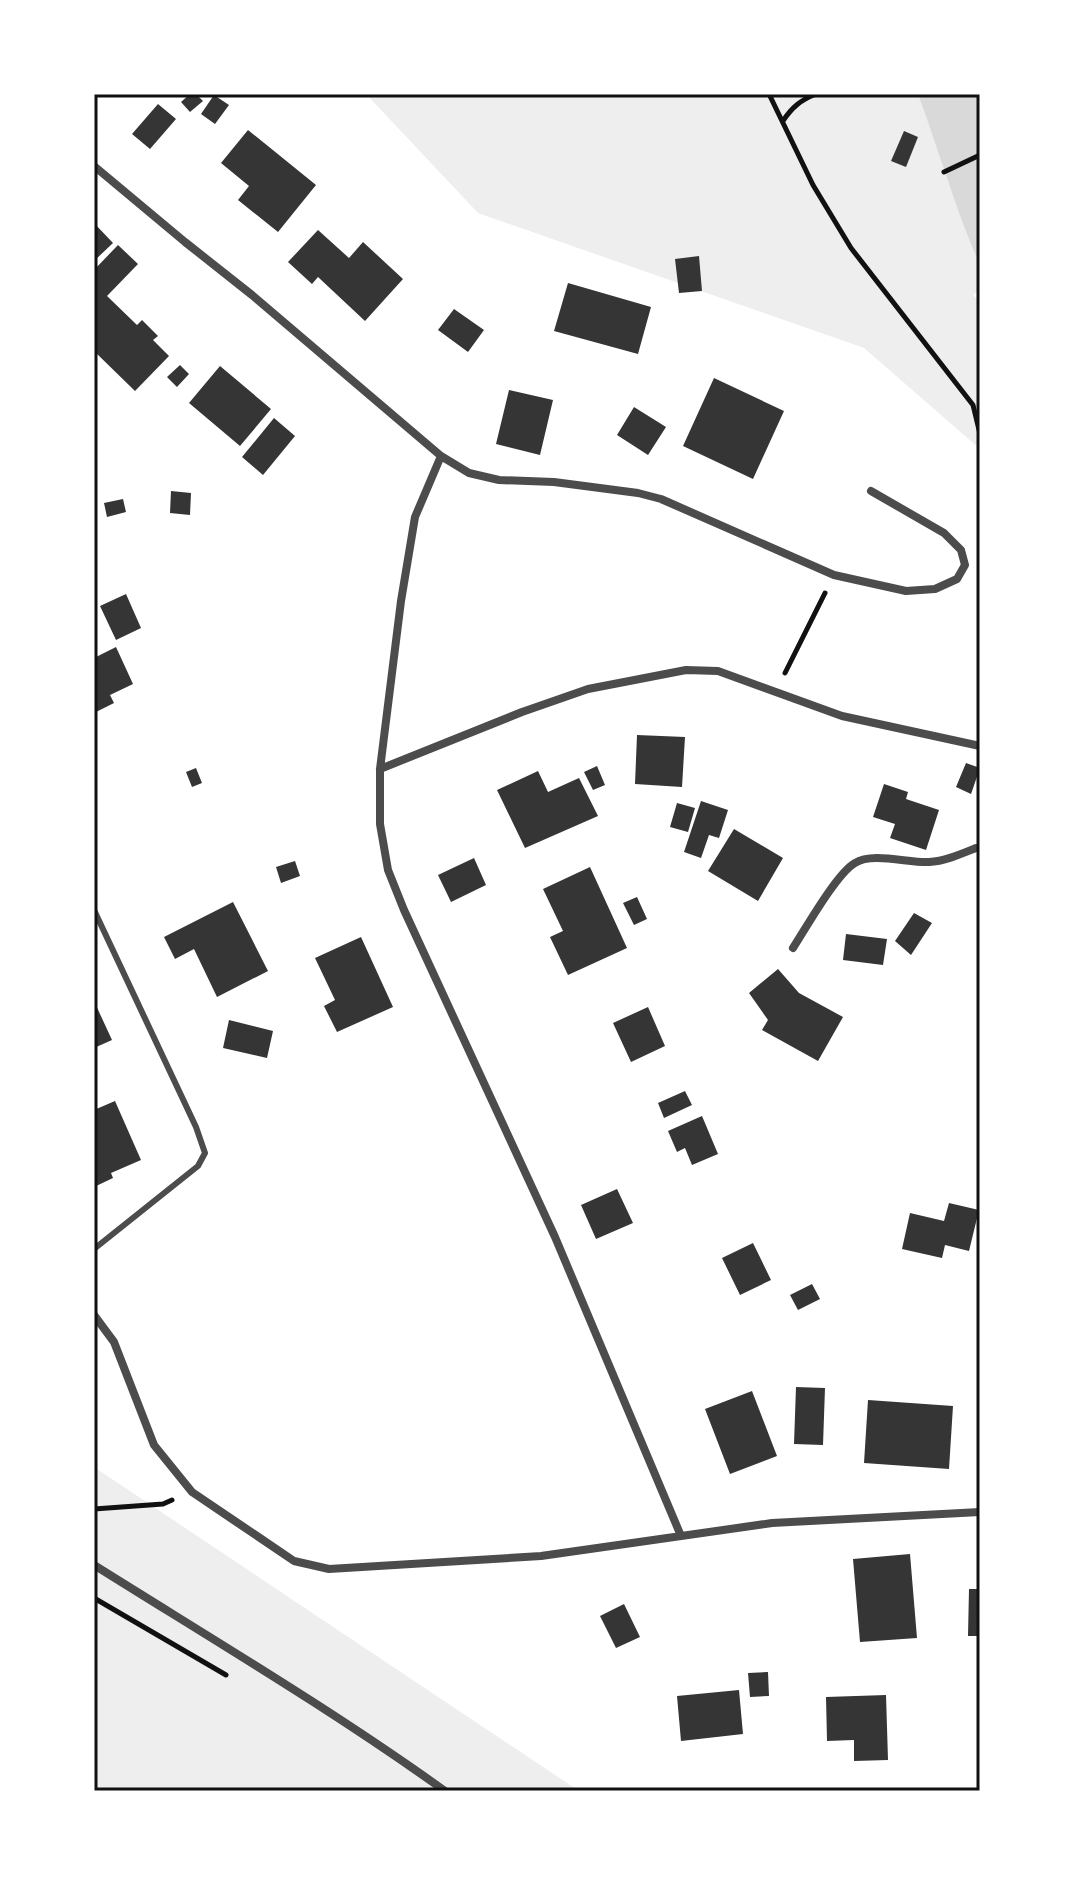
<svg xmlns="http://www.w3.org/2000/svg" width="1074" height="1885" viewBox="0 0 1074 1885" font-family="'Zilla Slab',serif">
<rect width="100%" height="100%" fill="#fff"/>
<path fill="#eee" d="M366,94H918L939,152L944,172L980,265V289L973,295L980,302V449L864,348L478,213Z
M94,1467L579,1791H94Z"/>
<path fill="#d9d9d9" d="M918,94H980V265C955,209 939,151 918,94Z"/>
<path fill="#353535" d="M190,94H196L203,101L190,112L181,102Z
M214,95L229,105L215,124L201,114Z
M158,104L176,119L150,149L132,134Z
M248,130L316,185L278,232L238,200L249,186L221,163Z
M904,131L918,137L906,167L891,161Z
M94,223L113,243L94,261Z
M318,230L349,258L363,242L403,279L365,321L318,277L312,284L288,262Z
M118,245L138,264L107,296L137,325L142,320L158,336L153,340L169,356L135,391L94,351V270Z
M699,256L702,291L679,293L675,259Z
M568,283L651,307L638,354L554,331Z
M454,309L484,330L468,352L438,330Z
M180,365L189,374L177,387L167,377Z
M220,366L271,409L240,446L189,403Z
M714,378L784,411L753,479L683,446Z
M509,390L553,400L540,455L496,444Z
M634,407L666,427L648,455L617,435Z
M274,418L295,436L263,475L242,457Z
M171,491L191,493L190,515L170,513Z
M123,499L126,512L107,517L104,503Z
M126,594L141,628L116,640L100,606Z
M116,647L133,684L110,695L114,703L94,713V658Z
M637,735L685,737L682,787L635,784Z
M966,763L980,768L971,794L956,787Z
M597,766L605,785L593,790L584,772Z
M196,768L202,783L192,787L186,772Z
M538,771L548,792L579,778L598,816L525,848L497,790Z
M884,784L908,792L906,799L939,810L926,850L890,838L895,824L873,817Z
M701,801L728,810L719,838L709,835L701,858L684,852Z
M677,803L695,808L688,832L670,827Z
M734,829L783,858L758,901L708,871Z
M474,858L486,885L451,902L438,875Z
M295,861L300,876L281,883L276,867Z
M590,867L627,948L568,975L550,937L563,931L543,889Z
M637,897L647,919L634,925L623,903Z
M233,902L268,971L217,997L194,949L175,959L164,937Z
M914,913L932,923L911,955L895,941Z
M846,934L887,939L883,965L843,960Z
M361,937L393,1007L337,1032L324,1006L335,1000L315,958Z
M778,969L799,993L843,1017L818,1061L762,1030L768,1020L749,993Z
M94,1001L112,1040L94,1048Z
M648,1007L665,1046L631,1062L613,1023Z
M229,1020L273,1031L267,1058L223,1048Z
M685,1091L692,1105L664,1118L658,1103Z
M115,1101L141,1160L111,1173L113,1178L94,1187V1110Z
M702,1116L718,1154L692,1165L685,1148L677,1152L668,1131Z
M617,1189L633,1223L596,1239L581,1205Z
M949,1203L979,1210L969,1251L945,1245L942,1258L902,1249L910,1213L944,1221Z
M753,1243L771,1280L740,1295L722,1258Z
M812,1284L820,1299L798,1310L790,1295Z
M796,1387L825,1388L823,1445L794,1444Z
M752,1391L777,1456L730,1474L705,1409Z
M868,1400L953,1406L949,1469L864,1463Z
M910,1554L917,1638L860,1642L853,1559Z
M969,1589H980V1636H968Z
M624,1604L640,1637L616,1648L600,1616Z
M768,1672L769,1696L750,1697L748,1673Z
M739,1690L743,1734L681,1741L677,1696Z
M886,1695L888,1760L854,1761V1740L827,1741L826,1697Z"/>
<g fill="none" stroke-linecap="round" stroke-linejoin="round">
<path stroke="#111" stroke-width="5" d="M769,94L813,185L851,248L973,405L980,434
M783,121C792,107 801,100 816,94
M944,172L980,155
M785,673L825,593
M94,1509L163,1504L172,1500
M94,1598L226,1675"/>
<path stroke="#4c4c4c" stroke-width="6" d="M94,910L196,1127L205,1153L198,1166L94,1249"/>
<path stroke="#4c4c4c" stroke-width="8" d="M94,166L185,242L252,295L441,456L469,473L499,480L554,482L638,493L661,499L834,575L906,591L935,589L957,579L965,565L961,550L944,533L871,491
M441,456L415,517L401,601L380,769V824L388,870L404,910L555,1237L681,1536
M380,769L522,712L588,689L686,670L718,671L842,716L980,746
M793,948C806,928 837,873 855,863C872,852 908,863 929,862C945,861 961,854 976,848H980
M94,1315L114,1342L154,1445L192,1492L294,1561L329,1569L541,1556L772,1523L980,1512
M94,1565C212,1639 332,1710 445,1791"/>
</g>
<rect width="1074" height="1885" fill="none" stroke="#ffffff" stroke-width="192"/>
<rect x="96" y="96" width="882" height="1693" fill="none" stroke="#111" stroke-width="3"/>
</svg>
